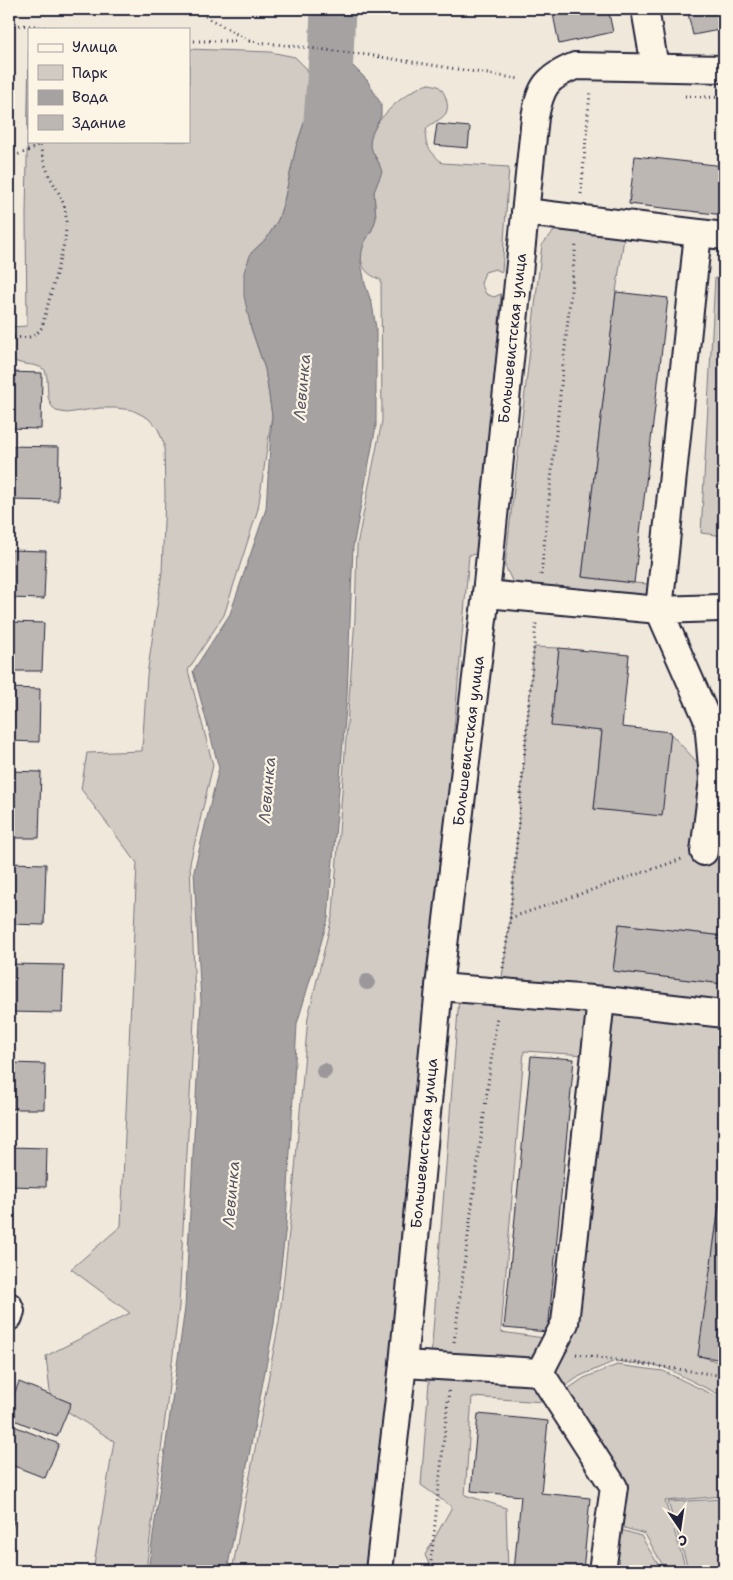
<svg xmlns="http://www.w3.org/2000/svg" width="733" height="1580" viewBox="0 0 733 1580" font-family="'Shantell Sans',sans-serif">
<rect width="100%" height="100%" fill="#efe8db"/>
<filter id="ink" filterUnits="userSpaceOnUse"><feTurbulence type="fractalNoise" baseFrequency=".02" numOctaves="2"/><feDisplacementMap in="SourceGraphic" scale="10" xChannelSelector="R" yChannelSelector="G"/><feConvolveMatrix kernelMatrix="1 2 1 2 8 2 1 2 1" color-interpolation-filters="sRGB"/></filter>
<g filter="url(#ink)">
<path fill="#d1cbc3" stroke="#7a767f" d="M29,49V141H189V49L270,52L295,57L307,69L310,88L309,108L296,147L284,201L278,220L267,238L251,253V328L265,369L272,415L258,509L224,615L188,670L213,765L190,863L195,1000L179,1306L146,1571H93L114,1441L51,1401L46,1356L130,1313L71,1269L121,1226L137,863L81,789L87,753L142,751L147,675L162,572L165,497L164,444L158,429L148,418L132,410L116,408H100L67,413L56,411L51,405L48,397L47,378L45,370C33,361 21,368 9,357V328L11,327L27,326L26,215Z
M430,84C433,85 436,85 438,86C445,91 450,106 446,113C442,120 432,122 427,128C422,145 431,151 442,163L509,167L502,272L495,269L485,272L481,283L486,294L494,297L501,294L499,323L503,330L477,554L469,555L429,1019L373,1571H232L279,1322L292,1205L308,1017L333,913L355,618L357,545L382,421L381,280C372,276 365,273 362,263C356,248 373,234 375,220C377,211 374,202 374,193C375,182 383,179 379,164C377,157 370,151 370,143C369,122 411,86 430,84Z
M626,224L616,292L582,577L634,583L662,585L659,610L516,589L505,566L542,245L554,231H577Z
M724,277V536L701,533L715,278Z
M534,647L559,648L551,725L602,731L594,809L660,815L670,733L724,791V936L619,924L613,971L724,984V1171L714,1242L703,1357L724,1364V1397L664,1367L615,1361L580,1376L554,1394L544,1379L543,1402L472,1397L465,1495L506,1508L508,1571H432L425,1555L452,1507L421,1485L459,998L592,1006L586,1055L524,1051L501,1332L544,1338L565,1322L601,1000L500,992L510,918Z
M617,1365L663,1371L724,1400V1496L665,1501L686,1569L684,1571H666L645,1534L611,1524L617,1487L559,1395L584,1378Z
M724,1499V1571H689L668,1502Z
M595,1522L641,1536L662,1571H589Z"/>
<path fill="#a6a2a2" stroke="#716f79" d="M331,57L353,66L367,80L381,104V116L372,134L370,143L373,153L379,163L382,172L374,192L376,219L372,230L365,241L362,251L361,262L365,284L372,304L376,328V426L353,547L347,695L328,919L297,1024L286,1225L274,1324L227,1571H148L185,1308L201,1002L194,871L219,768L193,671L230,614L266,509L272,415L265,369L251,328L244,296V272L251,253L267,238L278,220L284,201L296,147L309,108L313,76L319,64Z"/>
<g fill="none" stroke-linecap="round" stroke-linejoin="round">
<path stroke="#a6a2a2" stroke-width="45" d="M326,119L331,57L333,9"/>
</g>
<path fill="#bcb7b3" stroke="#22223b" d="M552,9H608L613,32L559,44Z
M687,9H724V29L693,35Z
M437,124L470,127L468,148L434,145Z
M635,156L724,166V215L629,204Z
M616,292L668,298L634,583L582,577Z
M9,372L42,373L41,429L9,428Z
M9,446L59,447L58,501L9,500Z
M9,550L46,551L44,599L9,598Z
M9,622L44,623L42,671H9Z
M559,648L629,655L622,727L671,732L662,816L594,809L602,731L551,726Z
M9,688L40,689L39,742L9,741Z
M9,771L41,772L39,838H9Z
M9,863L46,864L44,925L9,924Z
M619,924L724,936V984L613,971Z
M9,964L64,965L62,1013L9,1012Z
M531,1056L574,1059L548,1332L504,1328Z
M9,1063L45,1064L44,1109H9Z
M9,1147L47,1148L46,1187L9,1186Z
M724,1171V1360L698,1356Z
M19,1382L71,1403L57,1437L9,1418V1407Z
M478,1414L548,1421L541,1493L590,1498L583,1571H514L521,1496L471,1491Z
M9,1424L59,1444L45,1478L9,1464Z
M9,1519L14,1521L9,1536Z"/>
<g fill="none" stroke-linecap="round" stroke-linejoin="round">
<defs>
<g id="minor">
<path d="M645,9L655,67"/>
<path d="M525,212L724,236"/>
<path d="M486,594L659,610L698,233"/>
<path d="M704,852L713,779L708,721L659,610L719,608"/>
<path d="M439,987L605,1000L724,1014"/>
<path d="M601,1000L565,1323L540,1372L614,1487L602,1571"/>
<path d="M9,1306L11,1311L9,1317"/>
<path d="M403,1364L540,1372"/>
<path id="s1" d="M379,1571L403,1364L439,987L486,594L535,117C541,86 546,78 575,66L724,69"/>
</g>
</defs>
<use href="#minor" stroke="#22223b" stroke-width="30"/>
<path stroke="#22223b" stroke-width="3" stroke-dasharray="1 4" stroke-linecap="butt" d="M198,9L205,16L249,41
M9,25L38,26L53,29
M189,41H250L368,55L520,79
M685,96L724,98
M9,158L30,150L44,141
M581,194L590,93
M9,337C23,337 33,341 42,327L65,240C66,230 67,219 65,209C62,197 56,188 50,177C45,167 42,155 40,144
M541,575L576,243
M510,918L682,859
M503,968L510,918L536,623
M454,1342L497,1016
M576,1354L724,1376
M430,1571L449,1390"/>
<use href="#minor" stroke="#fcf5e5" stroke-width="26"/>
</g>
<g fill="#9b979a">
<circle cx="367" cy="982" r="8"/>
<circle cx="324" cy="1071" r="8"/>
</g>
</g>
<g text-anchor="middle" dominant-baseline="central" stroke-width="4.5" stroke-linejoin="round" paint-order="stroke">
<g font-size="15" fill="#22223b" stroke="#fcf5e5">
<text stroke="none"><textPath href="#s1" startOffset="1240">Большевистская улица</textPath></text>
<text stroke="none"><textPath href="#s1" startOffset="835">Большевистская улица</textPath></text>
<text stroke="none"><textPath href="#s1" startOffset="430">Большевистская улица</textPath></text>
</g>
<g font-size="16" font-style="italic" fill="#575564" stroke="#fcf5e5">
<text transform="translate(302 387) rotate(-85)">Левинка</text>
<text transform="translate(267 790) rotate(-85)">Левинка</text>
<text transform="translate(231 1194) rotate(-85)">Левинка</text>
</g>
</g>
<rect width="733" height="1580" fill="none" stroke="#fcf5e5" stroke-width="30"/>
<rect x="15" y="15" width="703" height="1550" fill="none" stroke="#22223b" stroke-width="2" filter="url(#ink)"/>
<rect x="28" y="28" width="162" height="115" fill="#fcf5e5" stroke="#a5a1a1"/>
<rect x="38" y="44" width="25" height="8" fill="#fcf5e5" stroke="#a5a1a1"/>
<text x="72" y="52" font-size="15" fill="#22223b">Улица</text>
<rect x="38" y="65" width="25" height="15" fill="#d1cbc3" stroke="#a5a1a1"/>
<text x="72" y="78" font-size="15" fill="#22223b">Парк</text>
<rect x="38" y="90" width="25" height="15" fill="#a6a2a2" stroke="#a5a1a1"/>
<text x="72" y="102" font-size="15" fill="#22223b">Вода</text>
<rect x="38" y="115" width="25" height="15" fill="#bcb7b3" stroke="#a5a1a1"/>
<text x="72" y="128" font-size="15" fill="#22223b">Здание</text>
<g transform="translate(680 1528) rotate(167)" stroke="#fcf5e5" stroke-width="4" paint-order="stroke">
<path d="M0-4L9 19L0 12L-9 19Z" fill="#22223b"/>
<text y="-8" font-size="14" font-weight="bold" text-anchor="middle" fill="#22223b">С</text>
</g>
</svg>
